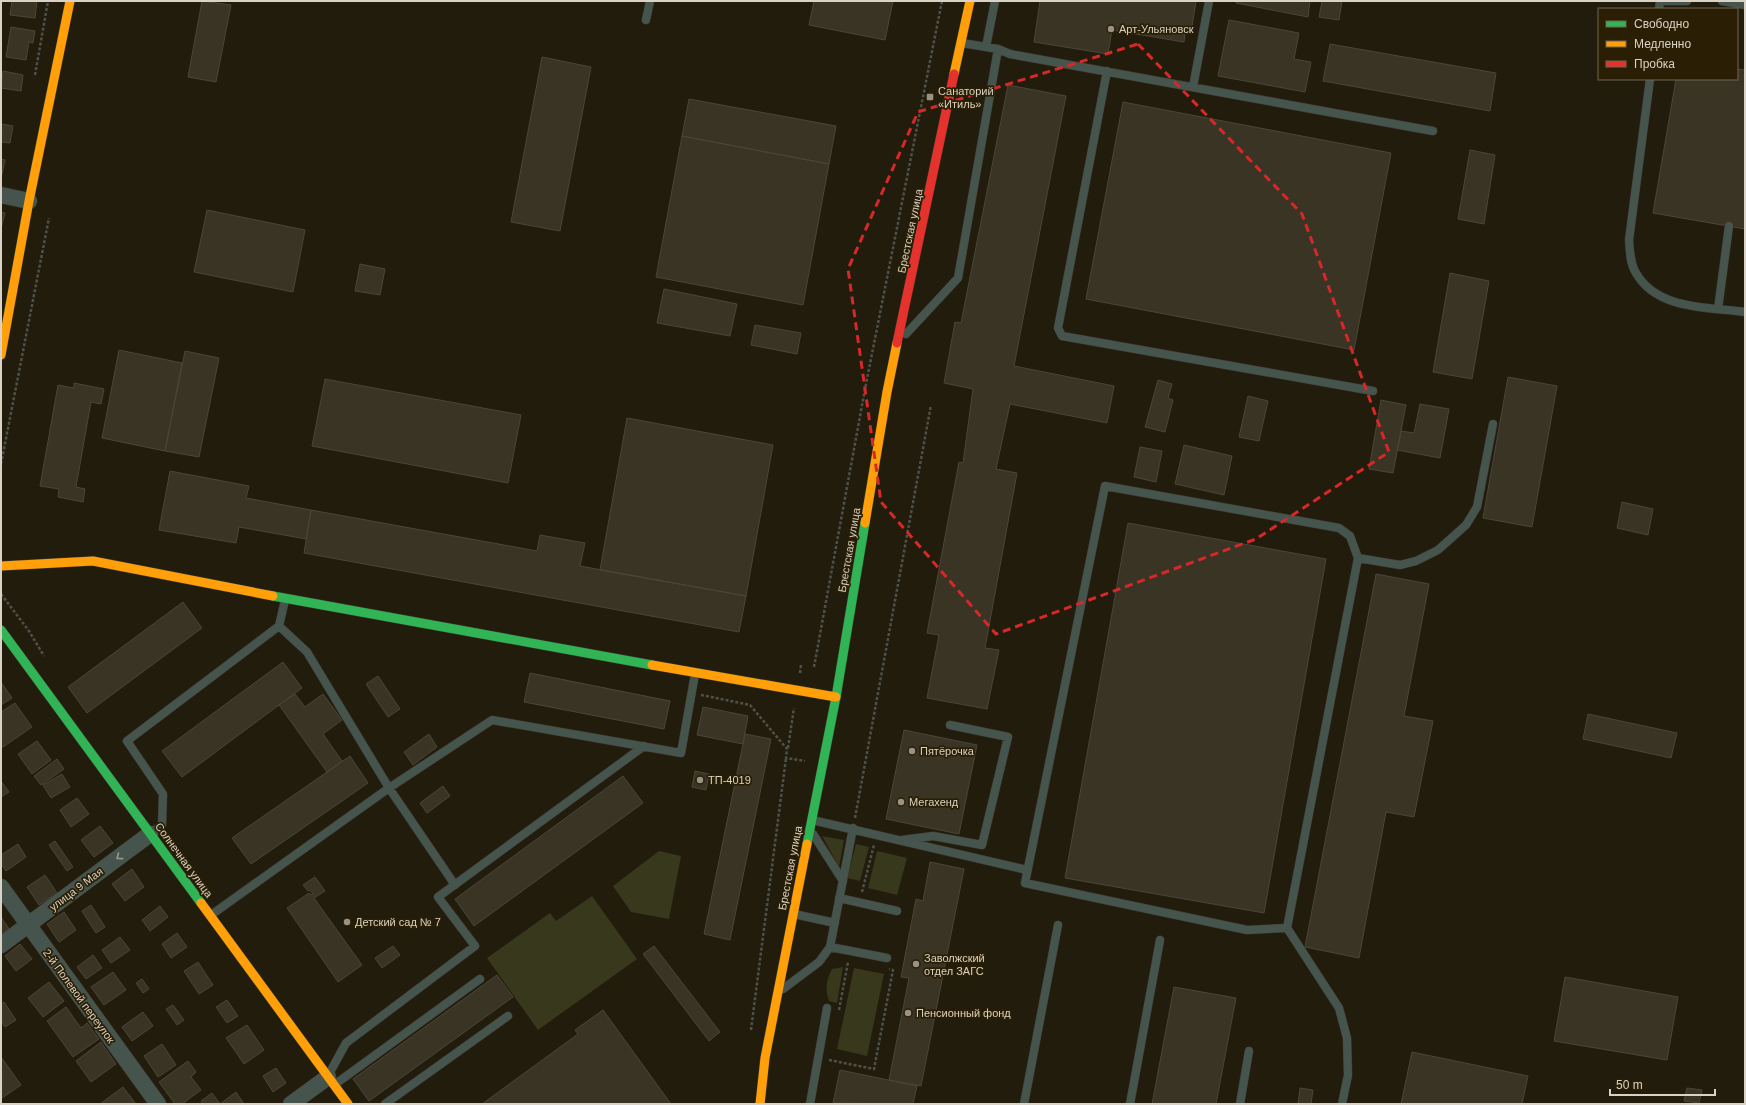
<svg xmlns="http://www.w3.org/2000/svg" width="1746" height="1105" viewBox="0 0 1746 1105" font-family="Arial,sans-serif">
<rect width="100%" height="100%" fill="#221c0d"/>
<path fill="#38381c" d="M822,836L844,840L839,867Z
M856,844L869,847L860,881L847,878Z
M659,851L681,856L669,919L631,912L613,886Z
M877,851L907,858L897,895L868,888Z
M592,896L637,959L538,1030L487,958L550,913L556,921Z
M843,967L837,1003L829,1001C825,990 826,980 832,969Z
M854,968L884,974L867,1056L837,1049Z"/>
<path fill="#3a3425" stroke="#4b463a" d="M12,1H37L35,18L10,15Z
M202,1L231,5L216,82L188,77Z
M814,1H893L885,40L809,25Z
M1040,1H1196L1192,27H1186L1184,42L1112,30L1108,54L1034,42Z
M1236,1H1310L1308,17L1236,3Z
M1322,1H1342L1339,20L1319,17Z
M1229,20L1299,33L1294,59L1311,62L1305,92L1218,76Z
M11,27L35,31L33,43L29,42L26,60L6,57Z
M1330,44L1496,73L1490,111L1323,81Z
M542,57L591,67L560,231L511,222Z
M1737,69L1745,70V229L1653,213L1676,79H1737Z
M3,71L23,75L21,91L1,88Z
M1008,85L1066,96L1014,366L1114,386L1107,423L1010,404L996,469L1017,473L985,648L999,650L987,709L927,698L939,635L927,633L959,462L963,463L973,389L944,383L955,322L961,323Z
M689,99L836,126L829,164L682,136Z
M1123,102L1391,153L1354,350L1086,299Z
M1,124L13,126L10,143L1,142Z
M682,136L829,164L803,305L656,277Z
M1470,150L1495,155L1484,224L1458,219Z
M1,159L5,160L1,179Z
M207,210L305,230L293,292L194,272Z
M1,212L5,213L1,229Z
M360,264L385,269L380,295L355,291Z
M1450,273L1489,281L1472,379L1433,372Z
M664,289L737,304L730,336L657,323Z
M755,325L801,333L797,354L751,345Z
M119,350L182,363L165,451L102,438Z
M185,351L219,358L199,457L165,451Z
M1508,377L1557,386L1532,527L1483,518Z
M325,379L521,415L508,483L312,446Z
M1158,380L1172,384L1168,398L1173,400L1165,432L1145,427Z
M74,383L104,389L101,404L91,402L76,487L85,489L83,502L58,497L59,489L40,486L58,385L74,388Z
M1248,396L1268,401L1259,441L1239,437Z
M1381,400L1406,405L1393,473L1369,469Z
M1420,404L1449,409L1440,458L1397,450L1401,431L1414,433Z
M627,418L773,445L746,596L600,570Z
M1184,445L1232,456L1224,495L1175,484Z
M1140,447L1162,451L1156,482L1134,477Z
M170,471L249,486L246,498L311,510L306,539L239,527L236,543L159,530Z
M1622,502L1653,509L1648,535L1617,528Z
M311,510L537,551L540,535L585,543L580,566L746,596L739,632L304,553Z
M1128,523L1326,559L1264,913L1065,878Z
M1376,574L1429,584L1404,716L1433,721L1414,817L1386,812L1359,958L1305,947Z
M183,602L202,628L87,713L68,687Z
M283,662L302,688L182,777L162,751Z
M530,673L670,701L664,729L524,702Z
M378,676L400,709L388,717L366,684Z
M1,682L12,698L1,705Z
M295,694L305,707L323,694L342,720L323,734L342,761L327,772L279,705Z
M15,703L32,727L3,747L1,745V712Z
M703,707L748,716L743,744L697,735Z
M1588,714L1677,733L1671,758L1583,739Z
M904,730L977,745L959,834L886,819Z
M429,734L437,747L413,765L404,752Z
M745,734L771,739L730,940L704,934Z
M37,741L51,760L32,774L18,754Z
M350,756L368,783L251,864L232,838Z
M57,759L64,769L41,785L34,776Z
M695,771L709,774L706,790L692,787Z
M62,774L70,787L51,798L43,785Z
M623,776L643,803L474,926L455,899Z
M1,781L9,792L1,797Z
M443,786L450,796L427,813L420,803Z
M77,798L89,814L71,827L60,810Z
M100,826L113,843L94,857L81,840Z
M55,841L73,867L67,871L49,845Z
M18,844L26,857L6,871L1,864V855Z
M930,862L964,869L921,1086L889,1080L909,978L901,977L916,899L923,901Z
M132,869L144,887L125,901L112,884Z
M45,875L57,893L39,905L27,887Z
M315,877L325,891L314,898L362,965L338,982L287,908L309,893L310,895L313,894L310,890L308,891L303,885Z
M91,905L105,927L96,933L82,911Z
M160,906L168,917L150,931L142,920Z
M64,912L76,930L59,942L47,924Z
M1,917L9,929L1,935Z
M177,933L187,947L171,958L162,944Z
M120,937L130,950L111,963L102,950Z
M20,944L32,959L16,971L5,956Z
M393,946L400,955L382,968L375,958Z
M654,946L720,1032L709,1041L643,954Z
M93,955L102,968L86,979L77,967Z
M198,962L213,985L199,994L184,971Z
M113,972L126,990L104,1005L91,987Z
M497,975L513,997L369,1101L353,1079Z
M1565,977L1678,997L1667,1060L1554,1041Z
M142,979L149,989L143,993L136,983Z
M49,982L64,1001L43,1017L28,998Z
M1174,987L1236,998L1216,1104H1152Z
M227,1000L238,1016L227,1023L216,1007Z
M4,1002L16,1020L5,1027L1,1020V1004Z
M173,1005L184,1020L177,1025L166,1009Z
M66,1007L81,1028L87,1023L99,1039L73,1057L47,1021Z
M603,1010L671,1104H482L578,1034L575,1030Z
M143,1012L153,1026L132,1041L122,1027Z
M247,1025L264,1050L244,1064L226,1038Z
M101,1042L116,1064L91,1082L76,1061Z
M162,1044L176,1065L158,1077L144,1056Z
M1412,1052L1528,1076L1522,1104H1401Z
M1,1057L21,1085L2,1098L1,1096Z
M188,1061L196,1072L191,1077L201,1090L182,1104H175L159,1082Z
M276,1068L286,1083L273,1092L263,1076Z
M840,1070L917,1086L913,1104L833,1103Z
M123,1087L136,1104H100Z
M1300,1088L1313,1090L1311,1104H1298Z
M1687,1088L1702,1090L1699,1103L1684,1101Z
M236,1092L244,1104H203L201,1101L212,1093L220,1104Z"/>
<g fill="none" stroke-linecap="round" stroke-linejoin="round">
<defs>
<path id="lane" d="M1722,1L1745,5
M1659,9L1660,1H1687
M646,20L650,1
M962,43L998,49L1010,54L1433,131
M986,47L995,1
M1107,71L1058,328L1062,336L1373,391
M1650,79L1629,240C1630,251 1630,264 1636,273C1657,310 1708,307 1745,312
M1193,87L1209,1
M1718,309L1729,226
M906,334L958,278L998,49
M1358,558L1400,565L1416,561L1438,550L1466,525L1477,507L1493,424
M279,626L285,600
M812,820L1027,870
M151,833L162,825L163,794L127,741L279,626L307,652L389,788L455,885
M813,834L843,881
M902,840L933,836L982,845L1008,737L950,725
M839,898L897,911
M794,914L835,923
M211,915L389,788L492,720L681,753L695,674
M1287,928L1358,558L1350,536L1339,528L1105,486L1025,883L1247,930L1287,928L1339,1008L1347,1038L1348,1075L1342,1104
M830,947L887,958
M783,989L819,962L830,947L853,828
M329,1074L346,1043L475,946L438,897L644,746
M334,1085L480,979
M385,1104L508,1016
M810,1104L827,1008
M1024,1104L1058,925
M1130,1104L1160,940
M1240,1104L1249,1051"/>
<path id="street" d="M1,195L29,201
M1,887L158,1104
M1,945L150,834
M291,1104L328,1077"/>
<path id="fast" d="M273,596L652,665
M1,630L201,903
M807,844L836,697L865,523"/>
<path id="slow" d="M954,74L970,1
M1,355L29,201L70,1
M865,523L887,392L897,343
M1,566L93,561L273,596
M652,665L836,697
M201,903L348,1104
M760,1104L765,1058L807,844"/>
<path id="jam" d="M897,343L954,74"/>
</defs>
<use href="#lane" stroke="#3e382c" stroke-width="9"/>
<use href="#street" stroke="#3e382c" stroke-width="17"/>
<use href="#fast" stroke="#3e382c" stroke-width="10"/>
<use href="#slow" stroke="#3e382c" stroke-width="10"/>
<use href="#jam" stroke="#3e382c" stroke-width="10"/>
<path stroke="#4c524b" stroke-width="2.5" stroke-dasharray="3 2" stroke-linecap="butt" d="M35,75L48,1
M1,464L49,218
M1,594L29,631L44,656
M814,667L865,389L942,1
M800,673L801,665
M701,695L750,705L787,749L786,758L805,761
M788,748L794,708
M855,818L931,405
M862,892L874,845
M839,1010L848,962
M751,1030L786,758
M829,1060L874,1069L893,970L889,969"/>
<use href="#lane" stroke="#46544e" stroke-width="8"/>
<use href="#street" stroke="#46544e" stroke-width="16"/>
<use href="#fast" stroke="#30b455" stroke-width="9"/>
<use href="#slow" stroke="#ff9f0a" stroke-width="9"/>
<use href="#jam" stroke="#e5322d" stroke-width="9"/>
</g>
<defs><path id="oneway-chevron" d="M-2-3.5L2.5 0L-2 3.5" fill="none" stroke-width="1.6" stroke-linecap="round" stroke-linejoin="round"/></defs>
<use stroke="#97998f" href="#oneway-chevron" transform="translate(119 857) rotate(143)"/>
<path fill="none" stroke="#d62828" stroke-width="3" stroke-dasharray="8 5" stroke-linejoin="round" d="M1138,44L1302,214L1389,452L1256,539L996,634L881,502L848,269L918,112Z"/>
<g fill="#9a9284" stroke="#2a1f05" stroke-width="1.5">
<circle cx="1111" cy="29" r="4"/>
<rect x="926" y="93" width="8" height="8" rx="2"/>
<circle cx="912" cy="751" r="4"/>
<circle cx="700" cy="780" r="4"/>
<circle cx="901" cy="802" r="4"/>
<circle cx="347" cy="922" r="4"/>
<circle cx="916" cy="964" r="4"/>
<circle cx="908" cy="1013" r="4"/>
</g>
<g text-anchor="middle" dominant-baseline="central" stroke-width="3.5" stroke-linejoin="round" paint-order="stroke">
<g font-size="11" fill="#dad2c4" stroke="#2a1f05" text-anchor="start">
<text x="1119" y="29">Арт-Ульяновск</text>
<text x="938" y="91">Санаторий<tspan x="938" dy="13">«Итиль»</tspan></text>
<text x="920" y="751">Пятёрочка</text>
<text x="708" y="780">ТП-4019</text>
<text x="909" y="802">Мегахенд</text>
<text x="355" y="922">Детский сад № 7</text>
<text x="924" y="958">Заволжский<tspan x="924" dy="13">отдел ЗАГС</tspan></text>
<text x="916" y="1013">Пенсионный фонд</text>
</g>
<g font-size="11" fill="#dad2c4" stroke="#2a1f05">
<text transform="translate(910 231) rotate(-78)">Брестская улица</text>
<text transform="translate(849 550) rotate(-80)">Брестская улица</text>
<text transform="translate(184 860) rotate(54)">Солнечная улица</text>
<text transform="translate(790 868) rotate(-79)">Брестская улица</text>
<text transform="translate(76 889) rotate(-37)">улица 9 Мая</text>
<text transform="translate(79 996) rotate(54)">2-й Полевой переулок</text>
</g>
</g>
<rect width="1746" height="1105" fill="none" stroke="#dad2c4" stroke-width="4"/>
<rect x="1598" y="8" width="140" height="72" fill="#2a1f05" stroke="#706751"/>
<rect x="1606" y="21" width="20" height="6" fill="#30b455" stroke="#706751"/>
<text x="1634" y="28" font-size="12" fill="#dad2c4">Свободно</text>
<rect x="1606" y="41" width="20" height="6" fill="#ff9f0a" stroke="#706751"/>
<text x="1634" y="48" font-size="12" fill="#dad2c4">Медленно</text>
<rect x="1606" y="61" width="20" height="6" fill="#e5322d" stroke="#706751"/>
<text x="1634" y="68" font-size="12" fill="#dad2c4">Пробка</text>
<path d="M1610 1089v6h105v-6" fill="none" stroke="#dad2c4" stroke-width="2"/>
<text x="1616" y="1089" font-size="12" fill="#dad2c4" stroke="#2a1f05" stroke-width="3" paint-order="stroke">50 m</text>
</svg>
